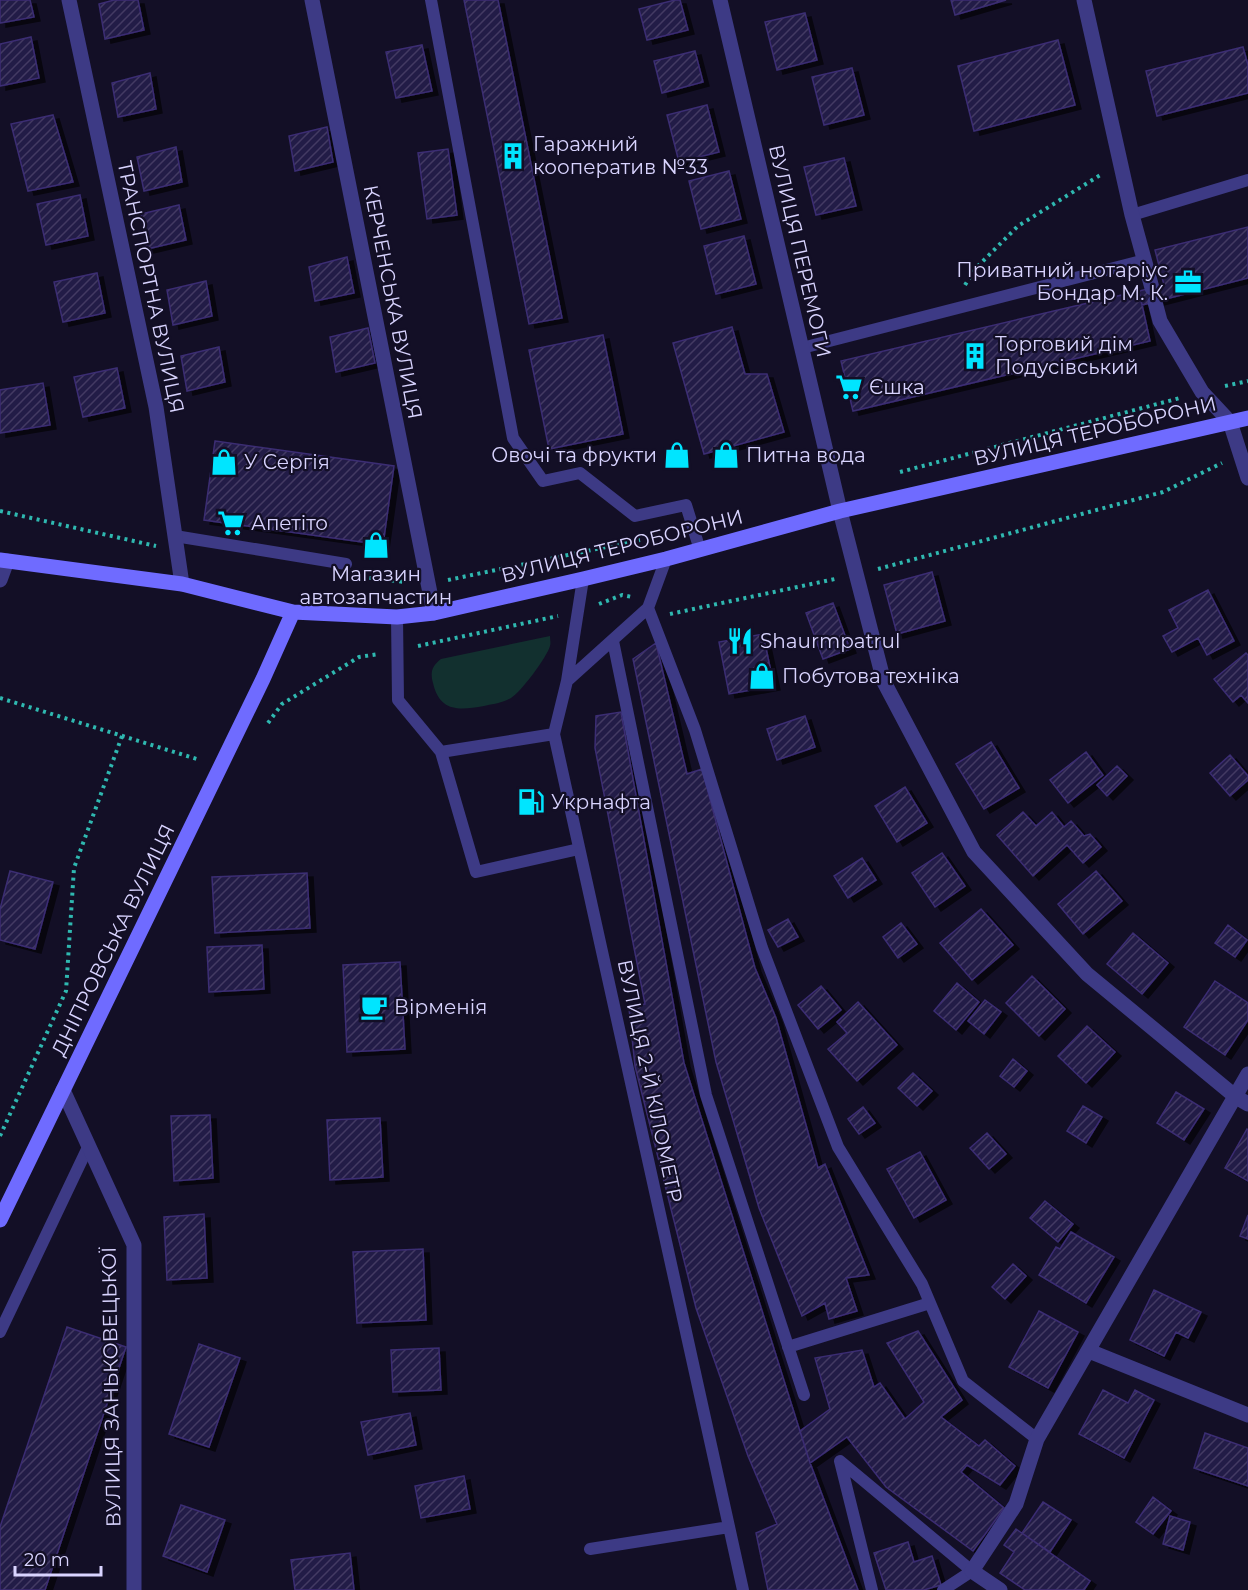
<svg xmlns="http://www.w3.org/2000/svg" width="1248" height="1590" viewBox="0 0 1248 1590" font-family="Montserrat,sans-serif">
<defs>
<pattern id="building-hatch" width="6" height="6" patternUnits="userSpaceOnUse" patternTransform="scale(1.5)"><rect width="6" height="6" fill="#241b47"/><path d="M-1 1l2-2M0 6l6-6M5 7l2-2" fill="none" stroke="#433b63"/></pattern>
<filter id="shadow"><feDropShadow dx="6" dy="4" stdDeviation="0" flood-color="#0009"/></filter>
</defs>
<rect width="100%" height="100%" fill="#130f26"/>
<path fill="#12302f" d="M550,636C550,640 551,643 550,646C547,657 521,692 511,698C503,703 493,704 484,706C460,710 440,713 433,683C430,672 432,666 441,659Z"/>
<path fill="url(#building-hatch)" stroke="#3b2d73" stroke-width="1.5" filter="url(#shadow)" d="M0,0H30L34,17L0,23Z
M114,0H138L144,30L105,39L99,4Z
M464,0H498L562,318L529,324Z
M675,0H680L688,30L647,40L639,9Z
M951,0H1006L955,15Z
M805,13L817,60L777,70L765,22Z
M31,37L39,78L0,86V44Z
M1058,40L1075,105L974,131L958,66Z
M422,45L432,91L396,98L386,52Z
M1243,47L1248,65V93L1157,116L1146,71Z
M695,51L703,82L662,93L654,61Z
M852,68L864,115L824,125L812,77Z
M150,73L156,109L118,117L112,83Z
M707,105L719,152L679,162L667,115Z
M53,115L73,182L28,191L11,124Z
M327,127L333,162L295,171L289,136Z
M176,147L182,182L144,191L137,157Z
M448,149L457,215L427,219L418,153Z
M844,158L856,206L816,215L804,167Z
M729,171L741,219L701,229L689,181Z
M80,195L88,236L46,245L37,204Z
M179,205L186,240L147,249L141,214Z
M1248,227V278L1142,305L1139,291L1164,285L1155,250Z
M744,236L756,284L716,294L704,246Z
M347,257L354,293L315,301L309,267Z
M97,273L105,313L63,322L54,282Z
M206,281L212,316L173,325L167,290Z
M1139,291L1150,341L853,411L841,361Z
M732,327L745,374H767L784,432L704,454L673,343Z
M368,328L375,363L336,372L330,337Z
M603,335L623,434L549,449L529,350Z
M219,347L225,382L187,391L181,356Z
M117,368L125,408L83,417L74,377Z
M43,383L50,425L0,433V390Z
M215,441L394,466L383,545L204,520Z
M932,572L945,621L897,634L884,585Z
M1208,590L1234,641L1207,655L1198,638L1172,652L1163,636L1178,628L1169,610Z
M833,603L850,649L823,659L806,613Z
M763,634L774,686L729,694L719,642Z
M656,643L687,774L702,769L755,968L776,1018L818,1168L825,1164L869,1275L846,1278L857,1311L829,1319L825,1303L802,1316L759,1208L716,1062L633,659Z
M1246,653L1248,655V703L1241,695L1233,702L1214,679Z
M621,712L684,1063L809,1460L858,1590H768L756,1533L777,1524L748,1456L696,1308L635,1066L629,1008L645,1004L595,748L596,716Z
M805,716L815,747L777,760L767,729Z
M991,742L1019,788L984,809L956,764Z
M1086,752L1103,775L1068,803L1050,780Z
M1230,755L1248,776V780L1230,796L1210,773Z
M1117,766L1127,776L1107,796L1097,785Z
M905,787L927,823L897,842L875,806Z
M1023,812L1036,826L1052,812L1064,827L1071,821L1084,836L1090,834L1101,847L1083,863L1067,845L1033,876L997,835Z
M942,853L965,886L935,907L912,873Z
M862,858L876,880L848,898L834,876Z
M10,871L53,882L35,949L0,940V909Z
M1096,871L1122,901L1083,934L1058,904Z
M307,873L310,928L215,933L212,877Z
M981,909L1013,945L972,980L940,943Z
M788,919L798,937L778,947L768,930Z
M901,923L917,944L898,958L883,937Z
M1228,925L1247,940L1235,957L1215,943Z
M1133,933L1168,963L1142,994L1107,964Z
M262,945L264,989L209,992L207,947Z
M400,962L405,1049L347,1052L343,965Z
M1032,976L1065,1009L1039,1036L1006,1003Z
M1215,981L1248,1003V1020L1225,1055L1184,1027Z
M957,983L979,1002L956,1030L934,1011Z
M821,986L841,1010L818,1029L798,1005Z
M985,1000L1001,1012L984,1034L968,1021Z
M858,1002L897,1045L857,1081L828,1049L847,1033L837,1022Z
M1087,1026L1115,1052L1086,1083L1058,1056Z
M1013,1059L1027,1071L1014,1087L1000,1076Z
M913,1073L932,1091L917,1106L898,1088Z
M1176,1092L1204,1109L1184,1140L1157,1123Z
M1083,1106L1102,1117L1086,1143L1067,1131Z
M863,1107L875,1123L859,1134L848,1119Z
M210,1115L213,1178L174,1181L171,1116Z
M380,1118L383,1177L330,1180L327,1120Z
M1247,1129L1248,1130V1181L1225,1168Z
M987,1133L1006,1154L989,1169L970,1148Z
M920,1152L946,1200L914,1218L887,1169Z
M1045,1201L1073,1224L1058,1242L1030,1218Z
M204,1214L207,1278L167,1280L164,1217Z
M1248,1215V1239L1240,1236Z
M1071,1232L1114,1257L1086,1303L1039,1275L1056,1247L1060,1249Z
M423,1249L426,1320L357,1323L353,1252Z
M1013,1264L1026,1276L1005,1299L992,1287Z
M1154,1290L1201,1312L1188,1338L1176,1332L1164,1356L1130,1340Z
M1039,1311L1078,1332L1048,1388L1009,1367Z
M67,1327L126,1347L45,1590H0V1527Z
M918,1331L962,1400L941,1417L979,1446L985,1440L1015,1466L1000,1485L967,1465L961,1472L1004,1508L973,1551L886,1487L847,1437L810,1463L800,1431L830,1409L815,1358L862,1350L874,1387L880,1383L905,1419L924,1402L887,1343Z
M199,1344L240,1358L209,1447L169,1434Z
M439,1348L441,1390L393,1392L391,1350Z
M1103,1390L1128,1403L1135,1390L1154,1400L1124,1458L1079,1434Z
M410,1413L416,1445L368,1455L361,1422Z
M1205,1433L1248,1448V1486L1194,1468Z
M464,1476L470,1509L421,1518L415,1486Z
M1153,1497L1171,1511L1153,1534L1136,1522Z
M1043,1502L1071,1520L1050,1552L1022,1533Z
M181,1505L225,1520L207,1572L163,1556Z
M1170,1516L1190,1522L1183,1550L1163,1544Z
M1016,1529L1090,1581L1084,1590H1025L1000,1573L1014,1552L1004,1545Z
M908,1542L914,1562L932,1556L941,1585L924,1590H886L874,1553Z
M350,1553L354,1590H295L291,1560Z"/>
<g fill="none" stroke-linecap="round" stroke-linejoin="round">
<path stroke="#2fb8b0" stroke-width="4" stroke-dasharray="3 4.5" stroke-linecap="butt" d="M965,285L976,268L1018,226L1102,174
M1225,386L1248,381
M900,472L1180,398
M0,511L156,546
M878,569L1163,492L1222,463
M362,577L405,582
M448,580L640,540
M599,604L622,595L632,597
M670,614L835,579
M418,646L558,616
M0,698L200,760
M268,723L282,704L359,657L379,654
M0,1136L66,991L74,868L122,736"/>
<path stroke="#3d3a85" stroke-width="12" d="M431,0L513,438L543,481L580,473L635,516L686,505L700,550
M1132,215L1248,180
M802,348L1145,260
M175,536L346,564
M583,579L567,681L554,734L743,1590
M648,608L695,730L762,948L838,1147L922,1284L963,1381L1037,1439
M397,617L398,700L441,752L476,872L579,849
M613,641L706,1095L804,1395
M567,681L648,608L666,559
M441,752L554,734
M0,1332L89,1145
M788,1347L930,1303
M590,1549L729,1527
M872,1590L840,1461L972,1571L943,1590"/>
<path stroke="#3d3a85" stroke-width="15" d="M69,0L156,407L182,584
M312,0L434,613
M720,0L840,511L884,682L974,852L1087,974L1236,1097L1248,1104
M1084,0L1132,215L1152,288
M1155,302L1160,321L1202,392L1230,422L1248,478
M0,580L7,561
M63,1090L134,1245V1590
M1089,1351L1248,1415
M1000,1590L972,1571L1016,1504L1037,1439L1248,1074"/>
<path stroke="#6f6bff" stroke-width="15" d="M0,560L182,584L293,612L397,617L434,613L583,579L666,559L840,511L1248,418
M0,1220L263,679L293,612"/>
</g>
<defs>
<symbol id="building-bare" viewBox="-9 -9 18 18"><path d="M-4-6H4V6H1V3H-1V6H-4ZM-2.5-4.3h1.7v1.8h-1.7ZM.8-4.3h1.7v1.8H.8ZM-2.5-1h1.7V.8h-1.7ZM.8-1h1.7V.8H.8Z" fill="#00e5ff" stroke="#130f26" stroke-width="2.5" paint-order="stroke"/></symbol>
<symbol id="office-bare" viewBox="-9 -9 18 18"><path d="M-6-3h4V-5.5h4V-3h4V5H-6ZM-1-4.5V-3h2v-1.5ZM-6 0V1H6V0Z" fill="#00e5ff" stroke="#130f26" stroke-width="2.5" paint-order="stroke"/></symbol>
<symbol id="supermarket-bare" viewBox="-9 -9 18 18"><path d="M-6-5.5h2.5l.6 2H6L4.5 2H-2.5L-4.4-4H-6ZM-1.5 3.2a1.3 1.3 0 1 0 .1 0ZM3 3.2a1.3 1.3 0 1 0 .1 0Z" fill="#00e5ff" stroke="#130f26" stroke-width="2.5" paint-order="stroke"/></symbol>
<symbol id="shop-bare" viewBox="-9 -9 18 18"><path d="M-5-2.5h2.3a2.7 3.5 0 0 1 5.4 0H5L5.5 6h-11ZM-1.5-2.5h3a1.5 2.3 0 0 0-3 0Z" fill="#00e5ff" stroke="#130f26" stroke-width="2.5" paint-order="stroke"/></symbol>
<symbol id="restaurant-bare" viewBox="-9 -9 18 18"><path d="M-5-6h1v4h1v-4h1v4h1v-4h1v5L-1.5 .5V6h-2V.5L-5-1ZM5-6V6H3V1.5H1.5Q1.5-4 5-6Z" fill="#00e5ff" stroke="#130f26" stroke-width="2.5" paint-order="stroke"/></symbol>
<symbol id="fuel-bare" viewBox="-9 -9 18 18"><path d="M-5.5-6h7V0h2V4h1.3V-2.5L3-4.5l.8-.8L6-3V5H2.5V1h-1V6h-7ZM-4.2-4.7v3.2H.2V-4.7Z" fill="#00e5ff" stroke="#130f26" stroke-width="2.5" paint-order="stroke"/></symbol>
<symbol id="cafe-bare" viewBox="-9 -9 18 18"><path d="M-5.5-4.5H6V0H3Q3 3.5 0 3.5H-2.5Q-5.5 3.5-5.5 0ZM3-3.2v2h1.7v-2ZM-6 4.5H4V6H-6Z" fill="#00e5ff" stroke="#130f26" stroke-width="2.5" paint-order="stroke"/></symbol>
</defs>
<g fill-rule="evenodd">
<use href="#building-bare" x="494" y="137" width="38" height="38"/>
<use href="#office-bare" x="1169" y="263" width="38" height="38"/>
<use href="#building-bare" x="956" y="337" width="38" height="38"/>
<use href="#supermarket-bare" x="830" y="368" width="38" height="38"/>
<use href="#shop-bare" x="658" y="436" width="38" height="38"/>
<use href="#shop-bare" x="707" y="436" width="38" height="38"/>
<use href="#shop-bare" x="205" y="443" width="38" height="38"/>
<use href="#supermarket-bare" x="212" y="504" width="38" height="38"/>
<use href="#shop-bare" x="357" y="526" width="38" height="38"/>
<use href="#restaurant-bare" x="721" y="622" width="38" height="38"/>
<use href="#shop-bare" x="743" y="657" width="38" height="38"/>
<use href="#fuel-bare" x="512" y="783" width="38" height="38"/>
<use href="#cafe-bare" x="355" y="988" width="38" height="38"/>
</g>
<g text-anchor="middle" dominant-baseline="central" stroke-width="4.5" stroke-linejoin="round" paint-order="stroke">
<g font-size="20" fill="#d9d4ff" stroke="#130f26" text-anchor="start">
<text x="533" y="144">Гаражний<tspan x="533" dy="23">кооператив №33</tspan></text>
<text x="1168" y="270" text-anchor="end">Приватний нотаріус<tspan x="1168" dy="23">Бондар М. К.</tspan></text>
<text x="995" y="344">Торговий дім<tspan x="995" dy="23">Подусівський</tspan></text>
<text x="869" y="387">Єшка</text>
<text x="657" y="455" text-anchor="end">Овочі та фрукти</text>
<text x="746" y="455">Питна вода</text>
<text x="244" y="462">У Сергія</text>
<text x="251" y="523">Апетіто</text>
<text x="376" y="574" text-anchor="middle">Магазин<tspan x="376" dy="23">автозапчастин</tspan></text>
<text x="760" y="641">Shaurmpatrul</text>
<text x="782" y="676">Побутова техніка</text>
<text x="551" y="802">Укрнафта</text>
<text x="394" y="1007">Вірменія</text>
</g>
<g font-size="20" fill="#d9d4ff" stroke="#130f26">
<text transform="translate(800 251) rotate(77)">ВУЛИЦЯ ПЕРЕМОГИ</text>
<text transform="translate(151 287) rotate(78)">ТРАНСПОРТНА ВУЛИЦЯ</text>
<text transform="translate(393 302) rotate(79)">КЕРЧЕНСЬКА ВУЛИЦЯ</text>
<text transform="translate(1095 431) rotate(-13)">ВУЛИЦЯ ТЕРОБОРОНИ</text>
<text transform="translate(622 546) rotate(-14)">ВУЛИЦЯ ТЕРОБОРОНИ</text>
<text transform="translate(113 940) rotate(-64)">ДНІПРОВСЬКА ВУЛИЦЯ</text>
<text transform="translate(650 1081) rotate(78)">ВУЛИЦЯ 2-Й КІЛОМЕТР</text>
<text transform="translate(111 1387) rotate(-91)">ВУЛИЦЯ ЗАНЬКОВЕЦЬКОЇ</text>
</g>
</g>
<path d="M15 1566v9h86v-9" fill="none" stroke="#d9d4ff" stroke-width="3"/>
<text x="24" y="1566" font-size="18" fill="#d9d4ff" stroke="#130f26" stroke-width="4.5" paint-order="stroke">20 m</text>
</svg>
